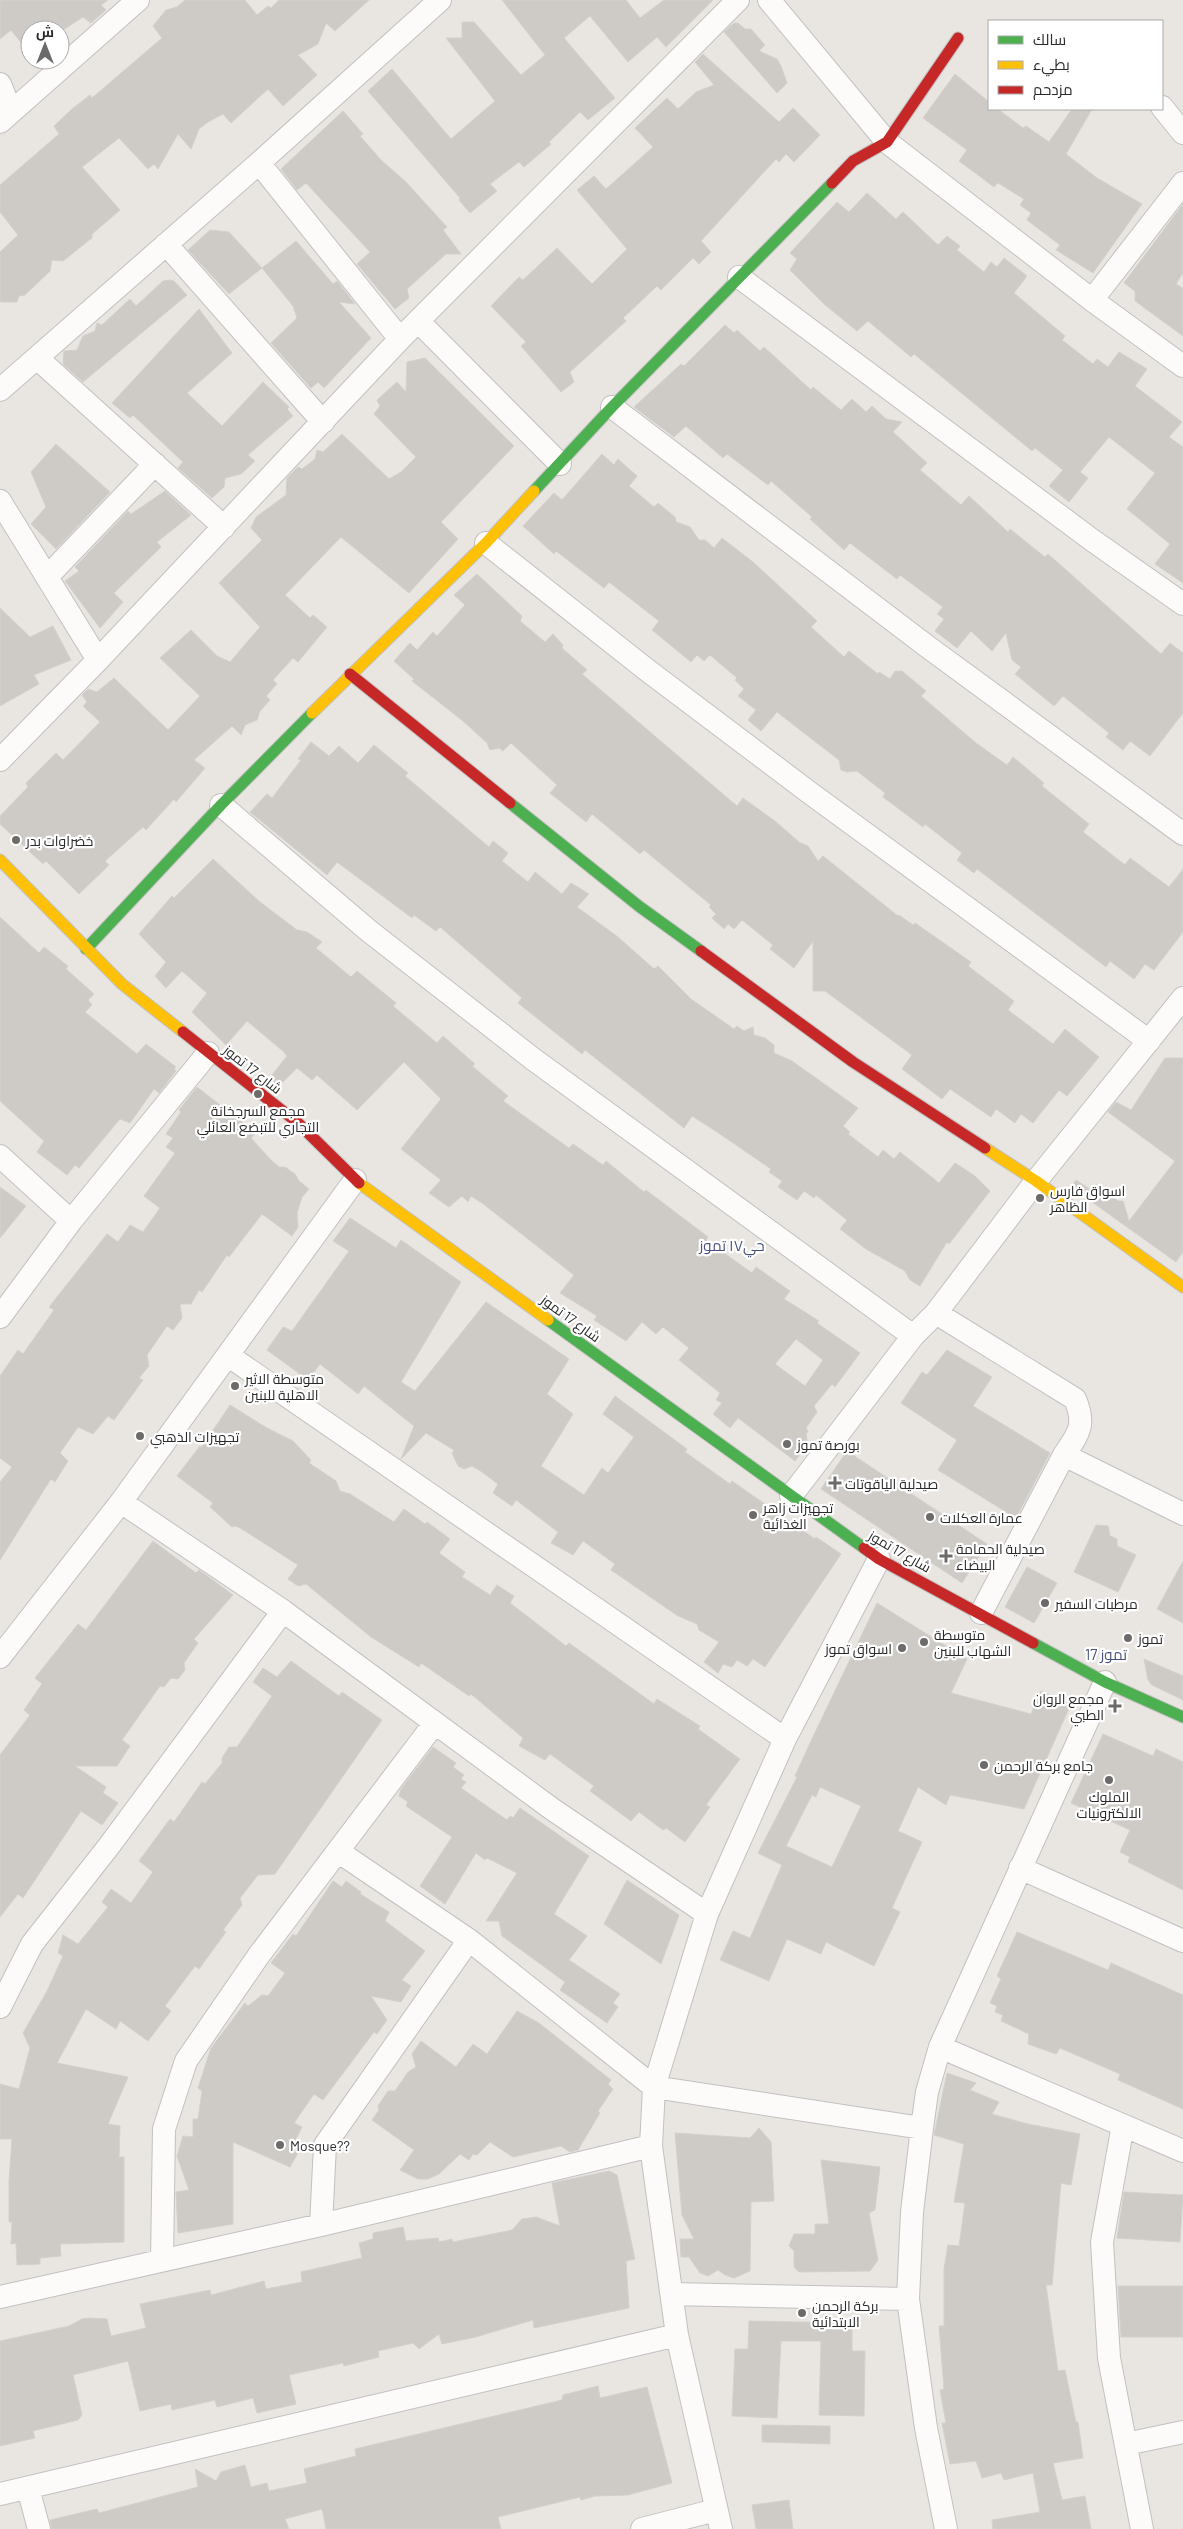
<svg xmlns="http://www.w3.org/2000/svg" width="1183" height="2529" viewBox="0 0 1183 2529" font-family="Barlow,Cairo,sans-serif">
<rect width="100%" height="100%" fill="#e9e5e0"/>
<path fill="#cecbc7" stroke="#d4d1cc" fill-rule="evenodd" d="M0,0H108L101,5L106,10L91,23L83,17L60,32V30H30V54L11,30L0,39Z
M185,0H245L257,15L268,6L271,8L279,0H369L335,31L326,23L318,44L298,55L317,75L283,106L268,89L231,123L223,114L208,122L199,129L191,149L178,134L158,169L154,164L148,169L119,138L82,167L120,210L92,234V238L63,261L52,260L50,271L25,295L19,296L17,302H0V252L18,235L0,212V185L59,134L54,126L72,109L90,95L92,98L162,38L153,26L166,10L177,7Z
M502,0H626L640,18L664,0H713L666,47L657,37L628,62L590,16L564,38L615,98L588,120L580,112L549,142L551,144L524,167L519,162L490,184L497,191L470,213L459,200L460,198L368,91L392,69L451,139L495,101L446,38H462V22H474L521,75L545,55Z
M734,23H738L745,29H751L765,45L759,51L777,59L781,66L787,83L777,93L724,32Z
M703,54L779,122L793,108L820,135L794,162L786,154L779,162L776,159L701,241L711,252L699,264L693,258L661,290L657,286L623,318L626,321L570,372L574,382L561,392L521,346L526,342L491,306L519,277L523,280L557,248L592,284L627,249L577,190L594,176L606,189L653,147L635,128L667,98L678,109L696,92L714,85L695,62Z
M955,74L989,102V109H998L1023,128L1026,126L1049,142L1072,109H1092L1066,154L1097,178L1142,204L1093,273L1056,250L1060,245L1027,220L1031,213L1020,205L1024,199L998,183L994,187L959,161L967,150L923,118Z
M343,111L363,134L360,136L381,160L405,181L447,227L443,230L461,254H446L407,289L409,298L395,309L357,264L370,252L306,183L297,190L281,169Z
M867,193L896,219L903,212L938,245L947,236L960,246L957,250L984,272L991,262L997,267L1004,258L1027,276L1014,293L1065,336L1062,340L1093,364L1097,359L1108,367L1119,352L1147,369L1135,386L1182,422L1169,437L1183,447V583L1155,564L1170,544L1127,509L1155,473L1109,437L1080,472L1088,478L1069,502L1049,486L1063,470L1035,448L1032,451L914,354L911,357L868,321L857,331L824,304L790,270L797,259L790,253L837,202L849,212Z
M1183,204V273L1176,284L1183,288V336L1135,301V291L1124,283Z
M210,230L229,232L262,268L229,294L188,250Z
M296,241L333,284L337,281L355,304L339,302L371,338L324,388L318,382L311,388L271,343L297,318L293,306L262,268Z
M169,280L174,281L187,295L83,382L63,364L64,351L77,350L83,336L95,331L97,323L102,325L130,299L136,306L163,281Z
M199,309L232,353L187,393L222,426L263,382L289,407L287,409L293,416L248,455L255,461L241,474L225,478L224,487L212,498L178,468L183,462L133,415L130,418L112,403Z
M725,325L734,333L737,330L760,351L764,347L811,390L813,387L841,410L852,399L866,412L872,406L886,419L902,422L893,432L927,463L920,470L961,505L969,496L1008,532L1010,529L1045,557L1048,554L1161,654L1170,643L1183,653V713L1150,756L1130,741L1123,750L1106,737L1109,733L1063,696L1054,706L1015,674L1021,667L1012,660L1006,633L992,651L971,631L957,648L935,631L944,619L937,614L943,607L900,575L897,579L850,543L844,550L810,519L812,517L771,481L768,485L727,454L723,458L686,426L674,437L634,407L681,364L684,366Z
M425,358L514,446L441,522L458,539L409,593L341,537L285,595L310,618L313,615L327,627L298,662L293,658L273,680L277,684L266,696L270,700L260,711L257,720L245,725L241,735L232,726L194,760L205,768L176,802L174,799L146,830L143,827L105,861L109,865L79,894L46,861L43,864L0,824V816L28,787L26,783L56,753L63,760L100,722L83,706L87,702L82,695L88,689L97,692L114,678L168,730L200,696L160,658L191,630L217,656L230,662L260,627L219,583L262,540L251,528L256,517L286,495L287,478L298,467L302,469L315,459L317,450L323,452L342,434L389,479L401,472L416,457L374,414L380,406L377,400L397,382L406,392L407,362Z
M56,444L110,492L56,549L31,524L46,507L31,472Z
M602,454L614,465L618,459L637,476L629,486L654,507L658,503L675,517L676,522L690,527L699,540H705L714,548L722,538L753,562L817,621L811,627L844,657L849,651L878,674L879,672L890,679L895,671H902L926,691L921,696L976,743L1007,765L1013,757L1044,783L1042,786L1089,824L1083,832L1125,865L1130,858L1169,887L1183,869V932L1154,970L1145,964L1134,979L1110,961L1106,967L977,869L974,873L957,860L962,853L925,824L923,827L883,797L885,793L857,771L847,772L841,770L839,760L777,712L761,731L748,720L756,710L738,696L744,689L735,680L737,678L710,655L704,661L697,655L691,662L652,630L659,621L609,582L604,588L556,551L554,554L523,526L554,493L562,500Z
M165,491L191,515L157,542L161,547L114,593L123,602L100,628L65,581L79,571L75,567L128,511L131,514Z
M477,574L522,616L520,621L545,642L553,634L563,645L562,648L587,670L582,674L737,806L743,798L775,821L799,842L808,846L818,861L823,856L898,916L899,915L913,925L915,923L971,962L968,966L1014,1001L1008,1010L1053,1044L1065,1029L1099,1057L1067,1096L1059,1090L1033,1123L1021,1114L1015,1123L996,1109L991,1117L950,1089L942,1099L902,1069L912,1055L825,991H813V941L794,968L770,949L773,945L742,920L734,929L728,924L724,929L712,918L716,914L709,907L711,905L644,850L640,854L592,814L586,822L550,793L557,785L511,743L503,751L499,748L490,750L487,743L463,721L412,681L414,679L394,661L410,643L417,650L433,632L437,636L465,605L454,595Z
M0,608L30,637L53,626L71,660L34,675L39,684L0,706Z
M311,742L329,756L339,746L358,763L374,745L408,773L405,776L489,847L493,841L508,853L502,861L528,882L535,872L562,894L571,883L589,894L577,907L618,937L654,969L658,966L691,999L734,1029L737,1026L744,1031L753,1027L754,1035L765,1038L774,1045V1053L792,1061L858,1108L843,1126L850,1132L848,1134L878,1157L883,1150L894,1159L900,1152L939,1183L955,1163L975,1176L990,1191L949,1244L947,1242L920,1286L910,1280L905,1271L866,1249L840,1229L847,1220L816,1195L814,1198L804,1191L797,1200L778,1187L782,1181L769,1172L771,1169L717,1132L692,1116L684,1128L585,1050L582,1054L518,1003L522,998L440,927L436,931L414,915L412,918L337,862L327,875L250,812L267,794L272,798L301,760L298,759Z
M213,859L260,902L297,930L307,932L322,942L316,948L351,977L357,971L396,1003L393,1006L437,1043L443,1036L475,1064L472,1066L508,1096L503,1101L569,1148L573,1144L603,1165L606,1161L644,1192L646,1190L708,1237L706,1240L752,1273L756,1267L790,1291L784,1299L819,1321L817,1323L860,1353L835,1387L832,1384L814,1406L817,1412L806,1428L808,1431L806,1435L808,1444L795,1461L738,1418L730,1428L713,1414L722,1403L716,1400L720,1393L679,1360L689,1348L663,1327L656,1334L642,1322L626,1341L594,1320L597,1316L560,1293L574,1275L482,1203L471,1196L468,1202L462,1196L449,1207L429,1193L441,1180L401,1149L441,1099L404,1062L357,1110L317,1075L312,1080L297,1068L278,1087L268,1080L287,1056L284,1052L247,1021L226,1045L192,1012L207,993L182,971L166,988L155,976L166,962L139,934L172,896L174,898ZM796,1339L823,1360L805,1386L775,1364Z
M0,917L39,953L44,947L68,966L66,969L94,994L88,1000L92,1005L85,1012L137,1054L146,1044L176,1067L174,1069L176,1071L159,1093L154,1089L130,1123L120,1119L79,1168L75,1165L67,1175L37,1152L44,1141L0,1101Z
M1165,1058H1183V1252L1176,1262L1071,1187L1076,1180L1091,1190L1096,1184L1118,1201H1123L1129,1221L1175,1161L1108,1112L1116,1102L1131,1110Z
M197,1087L256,1133L251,1138L270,1159L279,1167H285L295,1174L299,1181L309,1189L302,1197L297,1213L298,1227L292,1236L262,1214L229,1257L227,1255L202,1292L199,1290L191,1304H180L182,1318L173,1330L167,1326L147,1355L149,1366L139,1378L143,1380L114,1420L108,1416L93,1434L78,1427L60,1453L68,1461L55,1482L51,1479L0,1560V1482L12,1467L0,1458V1376L18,1350L23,1354L54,1310L49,1307L107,1234L118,1242L130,1225L143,1232L160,1208L144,1196L175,1153L166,1147L173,1138L166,1134L181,1112L179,1110Z
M0,1187L26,1206L0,1238Z
M350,1218L396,1248L401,1240L461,1282L401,1382L415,1391L486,1302L569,1359L547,1394L573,1414L541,1466L584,1495L602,1468L608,1473L634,1437L603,1414L615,1396L687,1449L685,1452L730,1484L732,1481L815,1539L816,1537L841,1554L765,1667L753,1659L747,1666L737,1660L732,1667L723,1664L718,1673L704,1662L719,1642L699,1630L697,1624L678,1616L611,1570L615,1564L583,1541L573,1555L551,1543L558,1532L516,1500L512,1506L493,1493L498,1484L482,1472L472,1466L464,1469L458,1466L452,1453L454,1450L426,1433L401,1459L414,1426L364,1386L358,1394L320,1364L308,1380L267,1350L283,1327L292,1331L349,1251L333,1241Z
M947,1350L992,1377L973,1406L1050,1453L1016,1518L938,1470L957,1440L901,1403L922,1372L927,1375Z
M230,1405L267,1428L293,1441L311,1460L309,1463L336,1481L340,1491L350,1494L394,1522L404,1509L425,1524L427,1522L450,1539L439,1553L465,1572L462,1577L490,1595L497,1585L514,1596L510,1603L566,1646L569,1643L654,1704L657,1699L700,1726L698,1729L740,1759L706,1805L710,1807L685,1842L666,1828L663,1830L639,1812L631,1821L590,1791L594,1786L550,1754L545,1760L519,1746L523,1738L471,1694L469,1696L421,1663L419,1667L371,1637L306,1584L298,1586L288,1579L298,1565L245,1531L236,1526L232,1527L210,1507L213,1503L177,1476L200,1446L201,1448Z
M847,1451L987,1544L962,1583L821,1489Z
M1096,1525L1108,1526L1110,1536L1117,1539V1546L1136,1555L1118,1592L1074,1572Z
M153,1541L196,1573L199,1570L233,1595L194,1639L198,1643L184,1663L185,1670L178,1679L171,1678L164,1687L160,1686L122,1740L130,1746L117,1766H75L106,1787L103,1793L118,1803L102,1825L81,1811L23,1898L18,1894L0,1917V1755L30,1715L24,1710L42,1684L35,1678L78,1624L86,1630Z
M1183,1561V1623L1157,1609Z
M1027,1567L1057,1583L1034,1623L1005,1607Z
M877,1603L967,1659L951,1693L1031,1714L1041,1691L1071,1704L1024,1809L950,1795L946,1805L918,1787L898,1831L922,1842L892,1908L900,1912L874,1966L826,1942L821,1954L787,1939L769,1981L720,1960L733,1931L750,1938L782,1865L758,1853L797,1777L795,1776L810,1743ZM820,1787L861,1806L832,1867L786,1846L812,1795L816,1797Z
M1144,1659L1183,1676V1700L1152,1685L1148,1680Z
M291,1661L339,1696L342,1692L382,1720L275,1874L258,1875L240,1898L242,1905L223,1930L226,1932L199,1969L195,1966L165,2006L171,2011L148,2041L120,2021L116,2029L86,2009L57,2063L128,2077L108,2124L120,2126L119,2157H124V2242L60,2244L61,2256L40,2258V2264L17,2265L16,2243L11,2244L12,2222H9V2181L12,2139H0V2084L19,2089L30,2048L23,2033L47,1991L63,1956L58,1953L63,1935L78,1944L108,1907L102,1902L111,1889L131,1903L153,1872L139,1861L170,1819L174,1822L202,1782L205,1784L222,1763V1758L229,1747H237L272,1696L253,1682L263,1668L277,1677Z
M1103,1734L1153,1756L1156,1749L1183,1762V1890L1128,1862L1130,1857L1120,1852L1130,1830L1071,1803Z
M433,1747L456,1763L453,1767L464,1775L461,1779L466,1782L461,1788L507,1820L510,1816L513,1818L520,1808L589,1856L554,1914L587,1936L569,1960L620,1994L613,2003L618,2007L607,2023L560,1990L565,1982L502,1936L499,1921H486L517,1873L487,1858L485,1860L476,1853L445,1904L420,1886L452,1837L406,1806L408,1802L399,1796L401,1789Z
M627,1880L679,1915L661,1964L604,1924Z
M333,1881L342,1887L346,1881L361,1892L360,1894L389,1912L385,1921L425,1951L402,1980L411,1986L401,2002L371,1996L387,2020L377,2034L374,2032L323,2100L314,2094L294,2123L302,2127L296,2139L299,2151L290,2167L233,2142V2224L178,2233L176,2192L189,2190L177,2156L183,2136L193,2137V2119H198L202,2091L198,2088L211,2048L245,2003L248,2006L262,1995L268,1996L285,1973L271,1963L293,1934L296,1936Z
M1017,1932L1108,1970L1111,1963L1183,1995V2109L1118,2080L1120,2074L1060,2048L1056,2054L1028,2044L1029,2034L1001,2021L1003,2015L995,2012L997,2006L990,2003L1001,1979L997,1976Z
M517,2011L539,2023L611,2080L608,2084L613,2089L598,2111L600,2113L578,2150L570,2152L561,2146L513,2157L490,2142L477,2155L473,2154L469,2160L460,2154L439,2174L428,2179H418L400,2170L414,2150L372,2120L379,2110L378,2106L388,2091H395L408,2072L416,2067L412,2054L421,2041L456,2067L473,2044L487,2054Z
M947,2073L976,2083L970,2090L999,2102L992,2114L1028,2124L1080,2134L1071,2185L1061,2183L1052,2285H1046L1058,2371L1065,2370L1076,2422H1078L1083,2458L1053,2463L1062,2500L1085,2496L1091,2529H993L992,2520L1040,2512L1033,2473L1004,2480L1001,2473L982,2478L976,2461L950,2464L942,2423H946L940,2390L944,2389L939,2326H944V2269L948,2245L959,2246L965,2203L954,2202L964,2144L934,2135Z
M759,2128L771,2142L774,2201L751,2202L750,2271L734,2278L725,2275L718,2270L708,2276L700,2273L689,2257H681L680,2239H694L682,2215L675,2133L750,2138Z
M821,2160L880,2167L875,2210L869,2213L878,2260L870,2271L799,2272L794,2267V2251L789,2246L794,2234H815V2224H829Z
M609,2171L617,2175L635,2259L626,2261L629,2308L534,2328L533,2320L476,2337L442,2344L439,2334L419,2349L413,2343L378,2351L379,2357L344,2366L343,2363L289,2375L296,2404L257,2413L253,2398L217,2407L215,2400L172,2410L171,2404L140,2411L128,2361L73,2375L82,2415L78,2420L33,2431L35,2438L0,2446V2341L69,2326L82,2319L89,2318L107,2319L111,2336L146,2328L140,2304L210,2290L211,2295L264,2281L266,2289L302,2282L301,2272L362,2258L359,2243L373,2239V2233L403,2227L406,2241L438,2238L439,2242L452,2239L453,2242L512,2230L522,2219L536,2217L560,2226L552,2183Z
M1124,2192L1183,2195L1180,2242L1117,2238Z
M1118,2286H1183V2337H1121Z
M749,2321L852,2323V2351H865L864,2416L819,2415L821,2341H781L777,2418L732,2416L735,2349H748Z
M598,2386L600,2398L647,2387L672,2483L628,2495L595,2496L581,2500L580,2497L498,2517L501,2529H326L322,2509L285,2519L289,2529H52L50,2520L97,2509L99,2513L198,2487L195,2469L216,2481L221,2472L245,2465L251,2487L267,2483L269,2491L307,2483L304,2469L356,2456L355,2449L562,2400L563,2395Z
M762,2425L830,2426V2444L762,2442Z
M789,2500L793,2529H756L752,2505Z"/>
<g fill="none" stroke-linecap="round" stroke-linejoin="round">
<defs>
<path id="street" d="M769,0L887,142L1092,300L1183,366
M0,84L11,112
M1162,107L1183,133
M0,122L138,0
M259,163L400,339
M166,244L323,422
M739,277L1092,540L1183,604
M1092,300L1183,183
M418,321L560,464
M37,358L224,527
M0,390L259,163L440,0
M612,407L928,647L1183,834
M0,501L98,660
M486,543L647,670L810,793L1149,1041
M47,577L155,464
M0,760L98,660L400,339L738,0
M221,805L369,931L533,1059L913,1336
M0,1156L71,1221
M936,1313L1075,1399C1086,1425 1079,1433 1064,1455L981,1613
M0,1317L71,1221L208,1053
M229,1356L785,1739
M1064,1455L1183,1514
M791,1496L913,1336L936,1313L1036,1181L1183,998
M121,1502L283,1611L552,1809L707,1914
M0,1657L121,1502L355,1180
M339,1852L469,1940L654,2087L922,2128
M1020,1868L1183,1941
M0,2007L32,1944L109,1846L283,1611
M940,2047L1183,2151
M1123,2125L1102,2242L1109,2358L1142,2529
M321,2225L325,2145L469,1940
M162,2260L164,2129L186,2061L259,1955L434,1724
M672,2294L908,2299
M0,2297L321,2225L651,2146
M1126,2444L1183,2432
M28,2488L39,2529
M0,2494L677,2335
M642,2529L716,2510
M721,2529L677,2335L651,2146L654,2087L707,1914L785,1739L879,1559
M946,2529L926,2428L908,2299L912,2212L922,2128L927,2092L940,2047L1105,1682"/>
<path id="fast" d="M534,491L612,407L832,183
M510,803L640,907L701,951
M86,949L221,805L312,713
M548,1320L864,1548
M1033,1643L1105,1682L1183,1717"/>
<path id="slow" d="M312,713L486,543L534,491
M0,860L122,984L183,1032
M985,1148L1036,1181L1183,1287
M359,1183L548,1320"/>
<path id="jam" d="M832,183L853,161L887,142L958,38
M350,674L510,803
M701,951L853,1062L985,1148
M183,1032L298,1123L359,1183
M864,1548L879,1559L1033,1643"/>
</defs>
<use href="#street" stroke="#c2c1c2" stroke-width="24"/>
<use href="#fast" stroke="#c2c1c2" stroke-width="13"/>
<use href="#slow" stroke="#c2c1c2" stroke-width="13"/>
<use href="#jam" stroke="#c2c1c2" stroke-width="13"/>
<use href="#street" stroke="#fcfbfa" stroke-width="22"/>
<use href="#fast" stroke="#4caf50" stroke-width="11"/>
<use href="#slow" stroke="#ffc107" stroke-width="11"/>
<use href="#jam" stroke="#c62828" stroke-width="11"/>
</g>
<g fill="#6d6b6a" stroke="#fff" stroke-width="2">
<circle cx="16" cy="840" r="5"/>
<circle cx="258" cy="1094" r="5"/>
<circle cx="1040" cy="1198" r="5"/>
<circle cx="235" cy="1386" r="5"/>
<circle cx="140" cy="1436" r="5"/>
<circle cx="787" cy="1444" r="5"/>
<path d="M832.5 1475.5h5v5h5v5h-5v5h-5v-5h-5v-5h5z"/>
<circle cx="753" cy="1515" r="5"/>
<circle cx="930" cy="1517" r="5"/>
<path d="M943.5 1548.5h5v5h5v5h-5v5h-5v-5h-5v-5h5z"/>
<circle cx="1045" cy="1603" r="5"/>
<circle cx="1128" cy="1638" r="5"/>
<circle cx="924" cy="1642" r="5"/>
<circle cx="902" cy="1648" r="5"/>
<path d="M1112.5 1698.5h5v5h5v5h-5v5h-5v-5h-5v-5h5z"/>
<circle cx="984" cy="1765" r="5"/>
<circle cx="1109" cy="1780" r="5"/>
<circle cx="280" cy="2145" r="5"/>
<circle cx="802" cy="2313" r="5"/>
</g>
<g text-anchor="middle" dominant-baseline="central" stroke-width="4.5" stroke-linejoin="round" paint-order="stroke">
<g font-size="14" fill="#2a2a2a" stroke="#fff" text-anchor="start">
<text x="26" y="840">خضراوات بدر</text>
<text x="258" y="1110" text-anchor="middle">مجمع السرجخانة<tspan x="258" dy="16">التجاري للتبضع العائلي</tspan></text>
<text x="1050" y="1190">اسواق فارس<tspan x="1050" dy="16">الظاهر</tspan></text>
<text x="245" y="1378">متوسطة الاثير<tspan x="245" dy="16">الاهلية للبنين</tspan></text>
<text x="150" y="1436">تجهيزات الذهبي</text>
<text x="797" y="1444">بورصة تموز</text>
<text x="845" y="1483">صيدلية الياقوتات</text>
<text x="763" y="1507">تجهيزات زاهر<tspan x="763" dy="16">الغذائية</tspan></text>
<text x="940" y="1517">عمارة العكلات</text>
<text x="956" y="1548">صيدلية الحمامة<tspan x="956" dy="16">البيضاء</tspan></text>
<text x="1055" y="1603">مرطبات السفير</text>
<text x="934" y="1634">متوسطة<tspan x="934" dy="16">الشهاب للبنين</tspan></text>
<text x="1138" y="1638">تموز</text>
<text x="892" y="1648" text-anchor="end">اسواق تموز</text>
<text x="1104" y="1698" text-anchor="end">مجمع الروان<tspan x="1104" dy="16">الطبي</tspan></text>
<text x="994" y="1765">جامع بركة الرحمن</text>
<text x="1109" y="1796" text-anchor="middle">الملوك<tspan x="1109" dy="16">الالكترونيات</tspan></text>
<text x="290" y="2145">Mosque??</text>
<text x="812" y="2305">بركة الرحمن<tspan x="812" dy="16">الابتدائية</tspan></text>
</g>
<g font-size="14" fill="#2a2a2a" stroke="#fff">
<text transform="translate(253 1069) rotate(38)">شارع 17 تموز</text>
<text transform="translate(571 1318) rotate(36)">شارع 17 تموز</text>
<text transform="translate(900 1551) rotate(30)">شارع 17 تموز</text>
</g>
<g font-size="15" fill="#49517c" stroke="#fff">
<text x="732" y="1245">حي۱۷ تموز</text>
<text x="1106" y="1654">17 تموز</text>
</g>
</g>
<rect x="988" y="20" width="175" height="90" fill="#ffffff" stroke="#aaaaaa"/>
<rect x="998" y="36" width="25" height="8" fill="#4caf50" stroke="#aaaaaa"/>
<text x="1033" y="45" font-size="15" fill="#2a2a2a">سالك</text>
<rect x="998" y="61" width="25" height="8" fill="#ffc107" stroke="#aaaaaa"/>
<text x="1033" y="70" font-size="15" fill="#2a2a2a">بطيء</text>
<rect x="998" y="86" width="25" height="8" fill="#c62828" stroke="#aaaaaa"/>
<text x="1033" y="95" font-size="15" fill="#2a2a2a">مزدحم</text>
<g transform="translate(45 45)"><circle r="24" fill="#ffffff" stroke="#aaaaaa"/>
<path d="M0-4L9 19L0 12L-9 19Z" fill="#6d6b6a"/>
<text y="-8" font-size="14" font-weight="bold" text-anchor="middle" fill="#2a2a2a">ش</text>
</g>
</svg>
